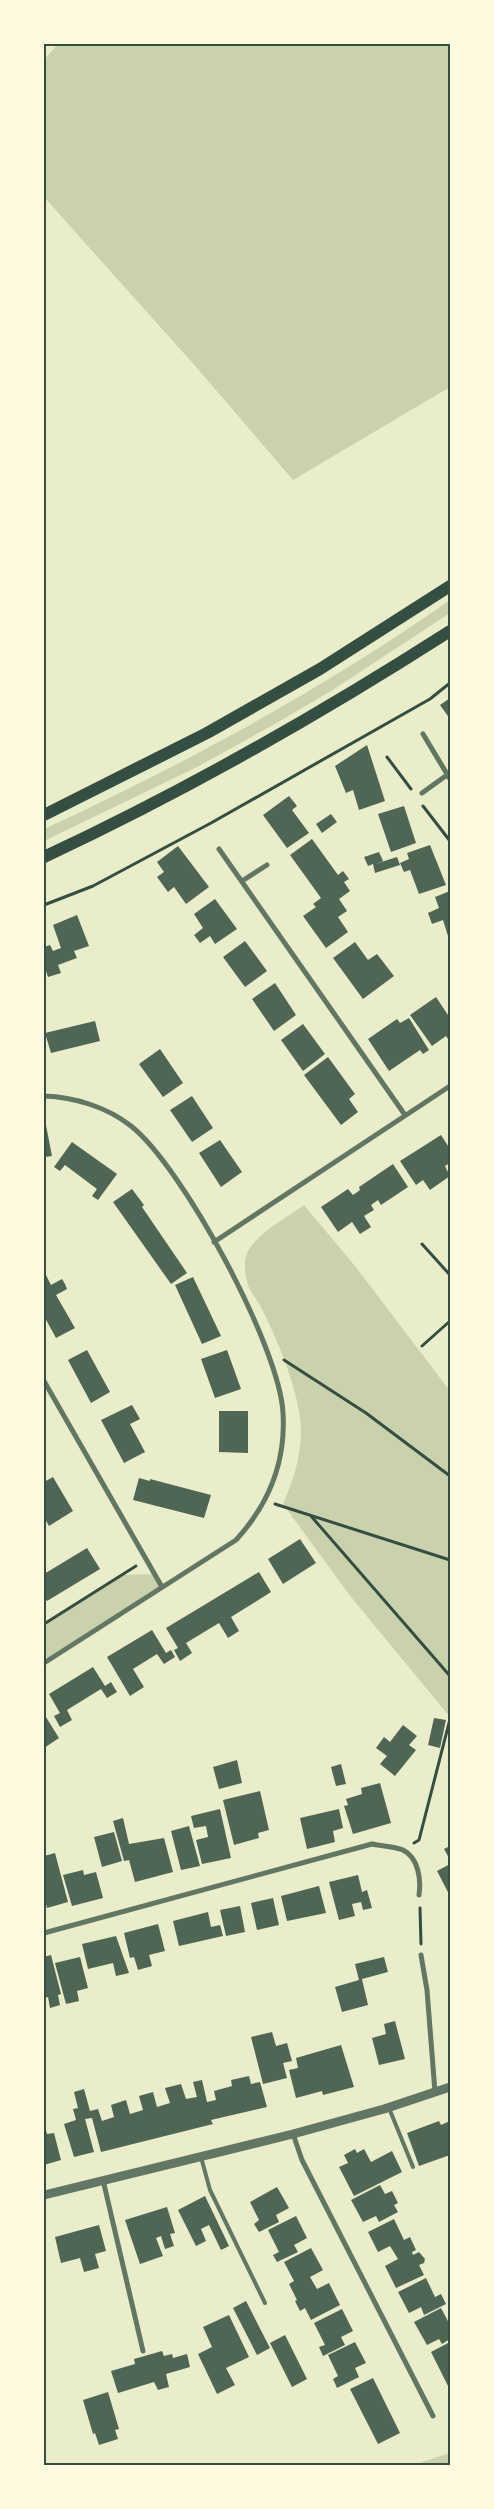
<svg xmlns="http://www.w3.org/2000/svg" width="494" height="2509" viewBox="0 0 494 2509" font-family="'Work Sans',sans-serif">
<rect width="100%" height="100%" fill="#e9edc9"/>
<path fill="#cad2ad" d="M58,44H450V387L293,480L197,368L44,197V60Z
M450,600V613L331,691L266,729L197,767L44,841V829C185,764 323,689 450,600Z
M304,1205L355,1266L450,1391V1717L351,1597L283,1504C296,1475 305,1443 299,1411C293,1377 278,1342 263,1311C259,1302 251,1294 248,1285C245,1275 243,1260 248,1251C260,1231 286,1218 304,1205Z
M154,1574L162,1587L44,1663V1624L121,1575Z
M450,2453V2465H413Z"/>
<path fill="#4f6655" d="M450,698V719L440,705Z
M367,745L385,801L359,810L353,790L346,793L335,766Z
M289,796L297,806L292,810L309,833L287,848L263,815Z
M404,806L416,843L391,852L378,814Z
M331,814L337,822L322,833L316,824Z
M312,839L338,875L343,871L349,879L344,882L350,891L339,899L347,911L338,917L348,932L326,948L303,916L316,907L313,904L321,898L290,855Z
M430,845L446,885L419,894L410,870L404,872L400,863L409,859L407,853Z
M178,846L209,887L186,904L174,887L168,892L157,877L164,872L157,862Z
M379,852L383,861L375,864L397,857L400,865L375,873L373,864L368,866L364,857Z
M450,891V936H448L443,920L432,924L428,913L439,908L435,897Z
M215,899L237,929L215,944L210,936L200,943L194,935L203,928L194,914Z
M77,915L89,946L74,951L77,958L58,965L61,973L48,977L44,965V947L50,945L53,951L61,948L53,925Z
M245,941L267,971L245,987L223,957Z
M355,942L368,960L377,954L394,976L363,999L333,958Z
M275,983L296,1015L274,1031L252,999Z
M436,997L450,1018V1042L446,1036L432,1046L410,1015Z
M409,1018L429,1050L423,1054L420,1050L389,1071L368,1039L397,1019L400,1023Z
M95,1021L100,1041L51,1053L45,1033Z
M303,1024L325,1054L303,1071L281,1040Z
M160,1049L183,1083L163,1097L139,1064Z
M328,1057L355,1094L349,1099L358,1112L341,1125L304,1075Z
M192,1096L213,1128L192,1142L170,1110Z
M45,1120L52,1156L45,1157L44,1149Z
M441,1135L450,1149V1163L445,1166L450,1176L430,1190L423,1180L416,1185L400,1161Z
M220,1140L242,1172L221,1187L199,1153Z
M72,1142L117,1174L98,1200L92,1196L97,1189L65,1165L60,1171L54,1167Z
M393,1164L408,1187L381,1205L378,1200L371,1205L374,1210L364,1216L371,1227L360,1234L352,1222L338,1232L321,1207L348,1189L353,1195L360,1190L359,1187Z
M132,1189L144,1205L142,1207L187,1273L171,1284L113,1202Z
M44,1271L51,1285L62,1279L65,1284L67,1289L56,1295L75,1328L56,1338L44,1316Z
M193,1277L221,1336L202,1344L175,1285Z
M87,1350L110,1392L91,1403L68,1360Z
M227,1350L241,1389L215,1398L201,1359Z
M132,1405L140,1419L130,1424L145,1452L124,1463L101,1420Z
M219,1411H248V1453L219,1452Z
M53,1477L73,1511L49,1526L44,1517V1482Z
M139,1478L150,1481V1479L211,1495L204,1518L133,1500Z
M300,1539L316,1563L283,1584L268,1559Z
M87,1548L100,1569L47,1601L44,1596V1574Z
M259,1572L271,1592L231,1617L239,1631L228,1638L219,1623L186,1643L192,1653L180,1661L174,1650L178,1648L166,1628Z
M152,1630L166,1653L171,1650L175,1657L164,1664L157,1654L133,1669L144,1687L130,1696L107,1657Z
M93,1667L105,1686L111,1682L117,1692L107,1698L101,1689L67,1710L72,1720L60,1727L54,1716L60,1713L49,1694Z
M44,1714L59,1738L44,1748Z
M434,1718L446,1720L440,1748L428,1745Z
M403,1725L417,1736L409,1745L416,1750L395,1776L380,1764L387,1756L376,1748L384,1737L390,1742Z
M237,1760L242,1783L219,1789L213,1767Z
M341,1764L346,1784L336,1786L331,1767Z
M380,1783L391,1823L353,1834L344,1806L348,1805L346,1799L362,1794L361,1788Z
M260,1791L269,1830L258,1833L259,1838L234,1845L223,1800Z
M220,1809L231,1858L202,1864L196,1840L208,1837L206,1826L194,1828L191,1816Z
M339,1809L343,1828L333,1831L335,1842L307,1849L300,1818Z
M123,1818L129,1844L164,1838L173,1872L135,1882L129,1860L124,1861L113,1821Z
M189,1826L200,1866L181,1870L171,1831Z
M114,1832L122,1861L102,1867L94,1837Z
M450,1846V1860L444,1849Z
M55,1853L68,1902L47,1908L44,1896V1869L46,1868L44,1856Z
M450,1864V1896L437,1871Z
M83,1870L84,1875L96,1872L103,1898L72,1906L63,1875Z
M358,1875L362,1892L367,1890L372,1908L363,1910L361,1902L352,1904L355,1916L339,1920L329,1882Z
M319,1886L326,1913L287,1921L281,1896Z
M273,1898L279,1925L257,1930L251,1903Z
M240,1906L245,1932L226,1936L220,1910Z
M208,1912L211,1927L220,1925L223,1936L179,1946L173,1921Z
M158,1924L165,1951L149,1955L152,1966L138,1970L134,1957L130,1958L124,1933Z
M116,1936L129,1973L116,1976L113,1963L88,1969L82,1944Z
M51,1955L61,1994L58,1995L60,2005L50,2008L48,1997L44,1998V1957Z
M80,1957L88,1988L77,1991L79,2001L66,2004L55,1963Z
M384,1957L388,1972L362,1979L368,2005L342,2012L335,1987L359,1980L355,1964Z
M395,2021L405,2059L379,2065L372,2038L386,2034L384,2024Z
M272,2032L276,2046L287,2043L292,2061L283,2063L287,2078L263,2084L251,2037Z
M341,2045L354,2087L323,2095L322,2091L296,2098L289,2070L298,2068L296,2058Z
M249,2076L251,2084L260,2082L267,2107L211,2120L213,2124L101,2152L92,2118L85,2119L94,2152L74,2157L64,2124L76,2120L73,2109L78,2108L74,2092L84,2089L90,2111L98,2109L102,2121L114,2117L111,2105L126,2100L130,2114L143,2110L139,2096L153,2092L157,2107L170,2103L165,2088L181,2084L186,2099L197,2097L193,2082L202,2080L207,2102L216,2100L214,2091L232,2086L231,2080Z
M439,2121L441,2125L450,2121V2155L419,2166L407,2133Z
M44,2123L47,2134L54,2133L61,2160L44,2165Z
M355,2149L357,2153L364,2149L371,2162L392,2151L402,2172L354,2196L339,2167L348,2163L344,2155Z
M380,2185L385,2194L392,2191L398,2203L394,2205L398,2212L379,2222L376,2216L363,2222L351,2200Z
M277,2187L289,2208L276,2215L279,2222L259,2232L254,2224L259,2220L250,2202Z
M205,2196L229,2246L221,2250L209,2225L201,2229L206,2241L196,2246L178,2210Z
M167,2207L175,2233L170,2234L174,2246L165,2249L161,2236L156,2238L163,2256L140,2264L125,2220Z
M296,2216L307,2238L294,2245L298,2252L277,2262L273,2255L279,2252L268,2230Z
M394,2219L404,2240L410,2237L416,2250L412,2252L413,2255L419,2252L425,2259L424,2263L419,2265L424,2275L396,2288L385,2266L398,2259L390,2246L378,2252L368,2232Z
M99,2225L106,2251L95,2254L99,2268L84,2272L80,2258L61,2263L55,2237Z
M311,2248L323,2270L310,2277L317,2289L329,2283L340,2305L311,2320L305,2308L300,2311L295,2301L297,2300L289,2284L294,2281L284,2262Z
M426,2278L435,2297L441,2294L446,2304L424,2315L421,2307L409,2313L398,2292Z
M246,2301L270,2348L257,2355L233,2308Z
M441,2308L450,2325V2339L442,2344L439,2339L427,2345L414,2322Z
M342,2309L353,2331L341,2337L345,2345L323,2356L319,2347L325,2345L314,2323Z
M229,2315L249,2357L226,2368L235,2385L217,2394L198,2354L212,2347L203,2327Z
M285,2335L307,2379L292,2387L270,2343Z
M355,2342L366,2363L355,2368L359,2377L337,2388L333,2379L338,2376L328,2355Z
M450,2342V2390L431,2352Z
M162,2351L164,2356L172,2354L173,2358L187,2354L190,2367L166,2374L169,2387L158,2390L154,2382L118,2393L111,2371L135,2364L134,2359Z
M373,2378L400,2433L378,2444L350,2389Z
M108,2392L119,2429L115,2430L118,2439L99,2445L95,2433L93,2434L83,2400Z"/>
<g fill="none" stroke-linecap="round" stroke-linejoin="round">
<path stroke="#344e41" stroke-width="3" d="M387,757L411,789
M423,806L450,841
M44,905L93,886L211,823L430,699L450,683
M422,1244L450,1275
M422,1346L450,1321
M284,1360L366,1413L450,1476
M275,1504L450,1560
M311,1516L450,1676
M44,1624L136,1566
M414,1843L419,1840L450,1719
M420,1908L421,1944"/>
<path stroke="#617663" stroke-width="4" d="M389,2108L413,2167
M201,2157L210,2190L265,2303"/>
<path stroke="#617663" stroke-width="5" d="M423,734L450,779
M422,793L447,775
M219,849L405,1115
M242,881L267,865
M44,1096C74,1097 107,1107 131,1126C183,1167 280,1348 283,1413C286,1462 269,1504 236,1540L44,1663
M214,1242L450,1086
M44,1381L162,1587
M44,1933L372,1844C381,1846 394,1846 403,1850C419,1858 421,1880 419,1895
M421,1955L427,1990L435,2092
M293,2134L302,2160L433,2416
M103,2180L143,2351"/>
<path stroke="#617663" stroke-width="9" d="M44,2195L293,2134L384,2109L450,2087"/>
<path stroke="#344e41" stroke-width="12" d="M44,815L207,733L320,669L450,586
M44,857C185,791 319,715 450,631"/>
</g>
<rect width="494" height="2509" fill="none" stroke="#fefae0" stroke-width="90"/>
<rect x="45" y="45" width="404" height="2419" fill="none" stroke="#344e41" stroke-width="2"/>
</svg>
